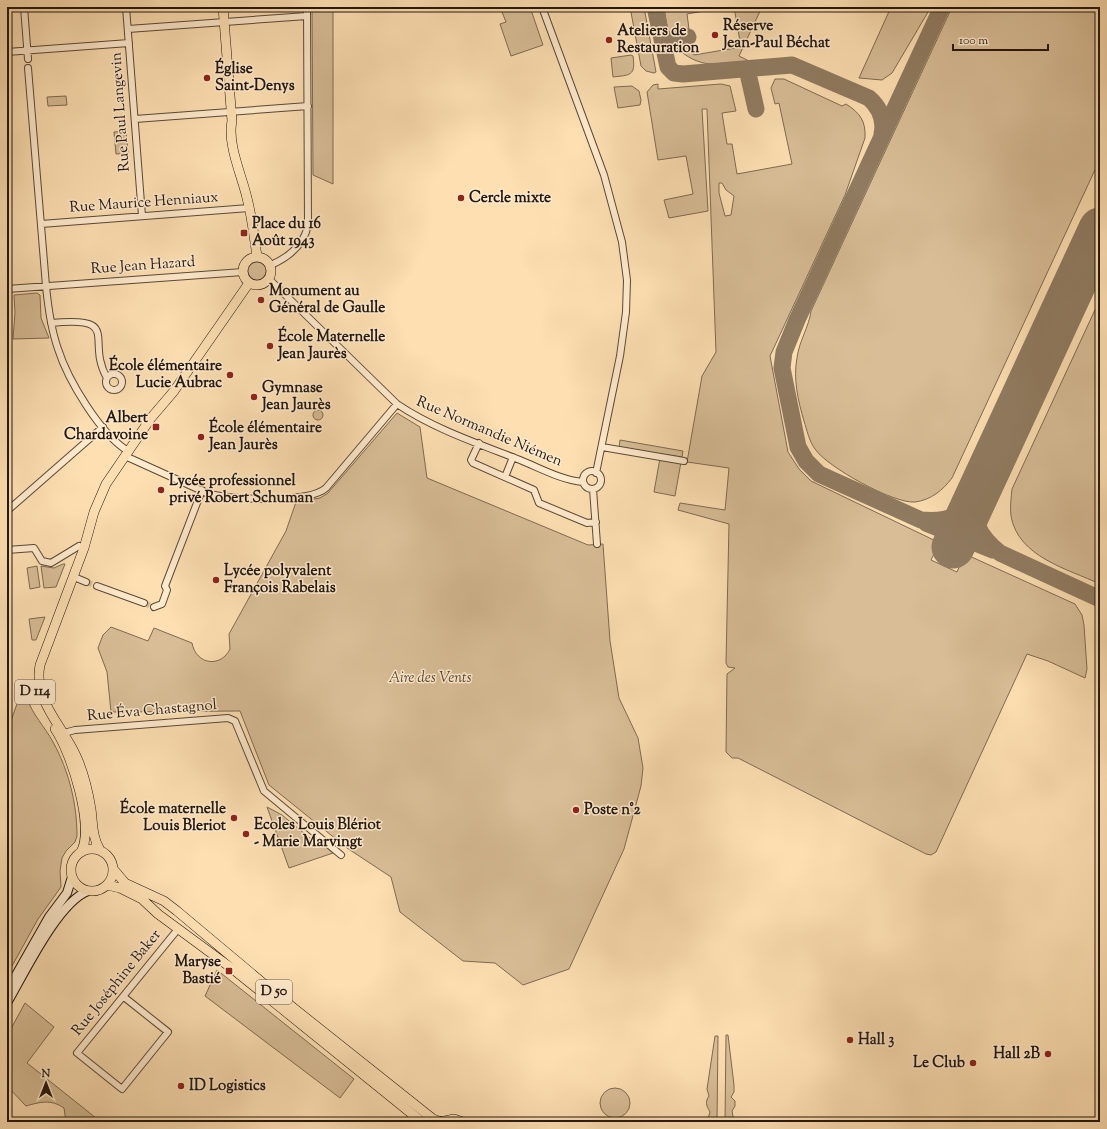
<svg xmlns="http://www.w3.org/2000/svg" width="1107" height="1129" viewBox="0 0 1107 1129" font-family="'Sorts Mill Goudy',serif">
<rect width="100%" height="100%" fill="#fddfb2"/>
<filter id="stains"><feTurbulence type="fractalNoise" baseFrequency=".005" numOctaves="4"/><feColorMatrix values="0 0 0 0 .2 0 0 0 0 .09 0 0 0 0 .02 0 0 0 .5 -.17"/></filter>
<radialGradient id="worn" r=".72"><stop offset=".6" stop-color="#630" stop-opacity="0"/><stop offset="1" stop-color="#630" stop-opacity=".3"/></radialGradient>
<path fill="#d8bd96" stroke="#7e6a53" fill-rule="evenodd" d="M312,7H333V184L313,175Z
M500,7H530L543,45L511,56L500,24L506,22Z
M630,7H644L656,72L654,73L646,71L641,66Z
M664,7H727L687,14L689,29H684V33L672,35L668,33Z
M734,7H762L739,56L749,61C743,64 736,63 730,64C708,66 693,63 677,48L679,44L692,42L694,55L741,47Z
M891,7H931L892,73L882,80L859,78Z
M952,7H1100V159L952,478C943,490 931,500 915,502C894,504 827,467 815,449C809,441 807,430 804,421C798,401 793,378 797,358C799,341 809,327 811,311Z
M631,55L633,56C636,76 630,75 613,77L611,58Z
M775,79H784L842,106L846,104C860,113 866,121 865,138L845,195L770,356L788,452L799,469L811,481L940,543L931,560L957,572L965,554L1075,604L1082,615L1084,625L1087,669L1085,678L1048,661L1027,654L936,852L931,855L926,854L738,758H732L726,752L727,674L735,668L728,667L726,663L729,524L678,510L680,503L725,510L729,468L687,462L702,376L716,352L707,109H702L708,211L669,218L664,200L693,194L686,156L658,160L647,92L653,85L658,84V89L721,84L730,86L736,111L722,113L727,144H732L737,174L792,164L779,103L775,104L771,88ZM719,183H722L726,190L734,196L731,215L725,216L719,193Z
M632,86L639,91L641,100L640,105L618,108L614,87Z
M66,96L67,105L48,106L47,97Z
M126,131L128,153L116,154L114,132Z
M248 271a9 9 0 1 1 18 0a9 9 0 1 1-18 0Z
M37,293L40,295L41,318L49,338L13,339L15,313L14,295Z
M1100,299V584C1068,569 1018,557 1011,516C1010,507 1011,498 1012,489Z
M313 415a5 5 0 1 1 10 0a5 5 0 1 1-10 0Z
M397,413L420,427L427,478L588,545L603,544L610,641L619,698L638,738L643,768L641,786L624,849L569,969L523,985L495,963L463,961L400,912L391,877L347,848L269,785L240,711L111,712L107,672L98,648L103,635L111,627L148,641L154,628L192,643C196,665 221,668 230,649L229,634L286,531L296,502L320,498L328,493Z
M620,440L683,451L682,457L619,448Z
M660,458L681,462L675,496L654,492Z
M63,564H65L56,587L44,588L41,566L54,568Z
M37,566L40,587L30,589L27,568Z
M45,617L36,640H32L29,619Z
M27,698C32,714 45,727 53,742C69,771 77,804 77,836L75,842L66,851L62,858L60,871L61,887L38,919L7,975V732L18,701Z
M267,807L282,815L311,839L315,837L333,853L289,868Z
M217,970L354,1079L340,1098L205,996Z
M25,1003L54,1027L27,1063L101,1122H66L64,1108C51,1099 40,1102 26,1106L7,1086V1036Z
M726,1035H728L734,1085V1092L731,1097L735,1101V1106L732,1111L734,1122H725Z
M715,1036H718L717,1122H707L710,1112C706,1105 705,1102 709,1096L707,1089Z
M600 1103a15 15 0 1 1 30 0a15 15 0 1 1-30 0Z"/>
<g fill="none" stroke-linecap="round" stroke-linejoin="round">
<path stroke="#907b61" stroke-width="17" d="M655,7L668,67L674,73L683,74L792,65L869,98C880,108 885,120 882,134
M942,7L797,320L784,352L782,368L798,447L806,461L819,474L921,520C954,523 962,514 980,488
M663,41L688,37
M747,69L756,109
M978,493C970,521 979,536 1000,553L1100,599
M926,523L993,550"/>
<path stroke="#907b61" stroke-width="43" d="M953,547L1100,229"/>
<path stroke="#d1b792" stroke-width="6" stroke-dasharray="6 3" stroke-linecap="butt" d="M86,582L97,586
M144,603L154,607"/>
<defs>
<path id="street" d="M24,7L28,59
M126,7L142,216
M542,7L604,175L622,242L627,280L626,312L620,356L596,473
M128,29L307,16
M7,52L129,43
M28,68L46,286C48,307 51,329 58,349C68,380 100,434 128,451
M135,119L308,106
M41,224L249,208
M271,265C289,257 304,245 308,225L307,7
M269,279L397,404C434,429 479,444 520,460C540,468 561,480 583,482
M7,289L243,272
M51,323C123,316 85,340 107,378
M106 382a8 8 0 1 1 16 0a8 8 0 1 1-16 0Z
M479,443L471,460L473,463L534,490L539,503L587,523L596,522
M602,447L684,461
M125,456L209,494C232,499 308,504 326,488L397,404
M583 480a9 9 0 1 1 18 0a9 9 0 1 1-18 0Z
M505,477L513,457
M593,489L597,544
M7,511L103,427
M7,550L34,548L42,561L51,563L79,546
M74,577L86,582
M97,586L144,603
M154,607L162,604L167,590L165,586L202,490
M64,733L75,730L228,718L235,721L264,791L341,855
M124,997L168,1032L122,1089L77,1053L178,929"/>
<path id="secondary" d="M7,991L49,917L67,893L72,877
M7,1003C24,974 58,902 88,891"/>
<path id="primary" d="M223,7L232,121C227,144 242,176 247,198C252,217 254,237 257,256
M243 271a14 14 0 1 1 28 0a14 14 0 1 1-28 0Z
M55,729C71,752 95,827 81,852
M71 870a21 21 0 1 1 42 0a21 21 0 1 1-42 0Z
M100,850C92,837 93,824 91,809C88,791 84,773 76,756C63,726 33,701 40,665L84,548L94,512L106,484L151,418L174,391L249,283
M114,870L125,883L164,901L177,911L276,994L433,1119L441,1122
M107,885L120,888L142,899L158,914L234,970L422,1122
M440,1122L454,1119L463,1122"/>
</defs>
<use href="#street" stroke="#5a4938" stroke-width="8"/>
<use href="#secondary" stroke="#231710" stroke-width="10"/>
<use href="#primary" stroke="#231710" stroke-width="10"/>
<use href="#street" stroke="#feeacd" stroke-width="6"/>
<use href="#secondary" stroke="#feeacd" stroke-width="8"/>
<use href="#primary" stroke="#fddfb2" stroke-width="9"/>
</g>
<g fill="#8f2418" stroke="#feeacd" stroke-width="1.5">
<circle cx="715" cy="35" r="4"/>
<circle cx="609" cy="40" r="4"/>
<circle cx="207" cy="78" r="4"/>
<circle cx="461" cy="198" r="4"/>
<rect x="240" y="229" width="8" height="8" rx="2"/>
<circle cx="261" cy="300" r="4"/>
<circle cx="270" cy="346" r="4"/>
<circle cx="230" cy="375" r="4"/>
<circle cx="254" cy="397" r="4"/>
<rect x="152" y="423" width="8" height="8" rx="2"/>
<circle cx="201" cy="437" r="4"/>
<circle cx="161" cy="490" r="4"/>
<circle cx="216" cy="580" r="4"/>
<circle cx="576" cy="810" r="4"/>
<circle cx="234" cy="818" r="4"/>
<circle cx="246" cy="834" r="4"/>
<rect x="225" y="967" width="8" height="8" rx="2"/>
<circle cx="850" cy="1040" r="4"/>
<circle cx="1048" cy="1054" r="4"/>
<circle cx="973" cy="1063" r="4"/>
<circle cx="181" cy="1086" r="4"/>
</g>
<g text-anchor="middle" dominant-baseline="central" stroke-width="3" stroke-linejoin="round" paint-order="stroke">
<g fill="#feeacd" stroke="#655649" stroke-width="1">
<rect x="15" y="680" width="40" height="24" rx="3"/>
<rect x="256" y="980" width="36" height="24" rx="3"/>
</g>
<g font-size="14" font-weight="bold" fill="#231710">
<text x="35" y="692">D 114</text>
<text x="274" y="992">D 50</text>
</g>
<g font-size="15" font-weight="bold" fill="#231710" stroke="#feeacd" text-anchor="start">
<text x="723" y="26">Réserve<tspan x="723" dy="17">Jean-Paul Béchat</tspan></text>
<text x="617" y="31">Ateliers de<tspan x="617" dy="17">Restauration</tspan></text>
<text x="215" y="69">Église<tspan x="215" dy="17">Saint-Denys</tspan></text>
<text x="469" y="198">Cercle mixte</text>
<text x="252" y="224">Place du 16<tspan x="252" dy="17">Août 1943</tspan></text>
<text x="269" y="291">Monument au<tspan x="269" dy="17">Général de Gaulle</tspan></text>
<text x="278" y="337">École Maternelle<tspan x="278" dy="17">Jean Jaurès</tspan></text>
<text x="222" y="366" text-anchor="end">École élémentaire<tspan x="222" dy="17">Lucie Aubrac</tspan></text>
<text x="262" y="388">Gymnase<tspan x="262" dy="17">Jean Jaurès</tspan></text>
<text x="148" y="418" text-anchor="end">Albert<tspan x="148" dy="17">Chardavoine</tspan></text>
<text x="209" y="428">École élémentaire<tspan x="209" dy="17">Jean Jaurès</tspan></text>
<text x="169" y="481">Lycée professionnel<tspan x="169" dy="17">privé Robert Schuman</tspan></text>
<text x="224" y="571">Lycée polyvalent<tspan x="224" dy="17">François Rabelais</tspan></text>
<text x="226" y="809" text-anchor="end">École maternelle<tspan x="226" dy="17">Louis Bleriot</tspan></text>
<text x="584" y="810">Poste n°2</text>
<text x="254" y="825">Ecoles Louis Blériot<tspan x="254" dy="17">- Marie Marvingt</tspan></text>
<text x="221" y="962" text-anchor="end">Maryse<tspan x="221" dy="17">Bastié</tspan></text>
<text x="858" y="1040">Hall 3</text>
<text x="1040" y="1054" text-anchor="end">Hall 2B</text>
<text x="965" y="1063" text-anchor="end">Le Club</text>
<text x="189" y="1086">ID Logistics</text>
</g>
<g font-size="15" fill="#231710" stroke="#feeacd">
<text transform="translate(121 112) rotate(-94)">Rue Paul Langevin</text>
<text transform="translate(144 203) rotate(-4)">Rue Maurice Henniaux</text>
<text transform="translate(143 266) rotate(-4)">Rue Jean Hazard</text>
<text transform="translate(489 432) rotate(23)">Rue Normandie Niémen</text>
<text transform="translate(152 711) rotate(-5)">Rue Éva Chastagnol</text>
<text transform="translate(117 983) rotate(-51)">Rue Joséphine Baker</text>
</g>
<g font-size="15" font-style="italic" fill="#594938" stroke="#feeacd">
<text x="430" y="678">Aire des Vents</text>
</g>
</g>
<rect width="1107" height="1129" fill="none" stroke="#fddfb2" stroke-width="24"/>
<rect x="8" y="8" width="1091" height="1113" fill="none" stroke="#231710" stroke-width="2"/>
<rect x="12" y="12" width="1083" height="1105" fill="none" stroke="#231710"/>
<g transform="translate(46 1083)" stroke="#feeacd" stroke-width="3" paint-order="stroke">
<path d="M0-3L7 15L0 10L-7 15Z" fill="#231710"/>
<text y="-6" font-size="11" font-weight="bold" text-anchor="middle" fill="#231710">N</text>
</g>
<path d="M953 44v6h95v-6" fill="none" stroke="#231710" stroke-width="2"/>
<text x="959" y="44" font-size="12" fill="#231710" stroke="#feeacd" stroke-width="3" paint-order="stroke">100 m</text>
<rect width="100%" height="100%" filter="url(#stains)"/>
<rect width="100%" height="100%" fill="url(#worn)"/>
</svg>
